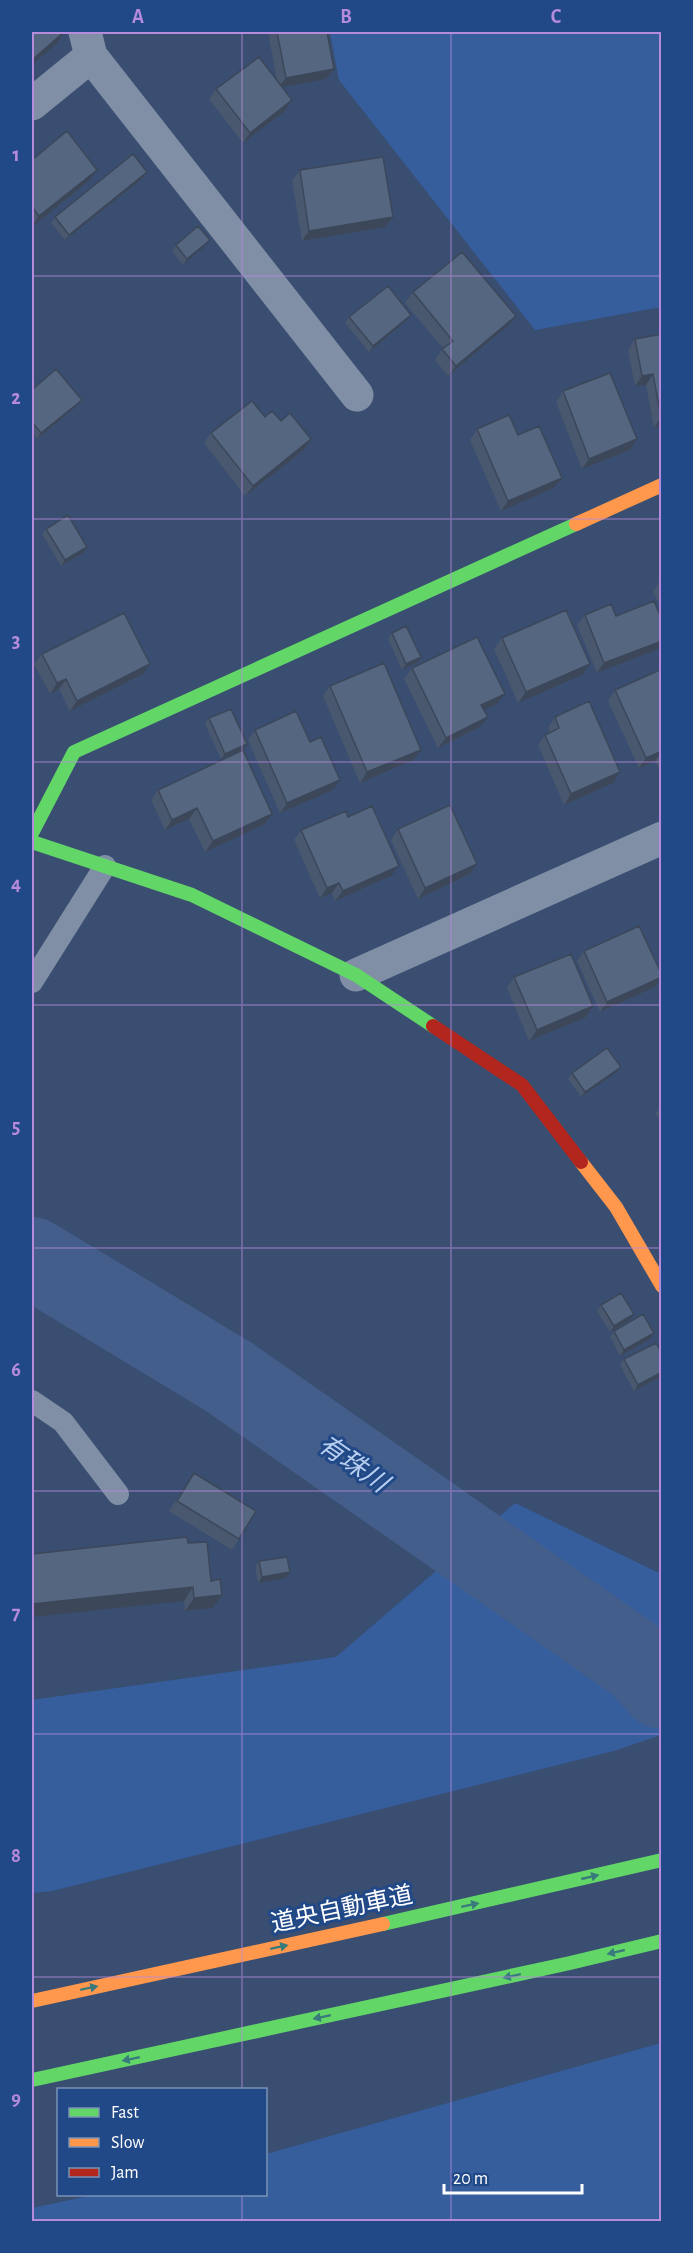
<svg xmlns="http://www.w3.org/2000/svg" width="693" height="2253" viewBox="0 0 693 2253" font-family="'Alegreya Sans','Noto Sans JP',sans-serif">
<rect width="100%" height="100%" fill="#394e70"/>
<path fill="#365e9d" d="M330,32H661V307L535,330L339,80Z
M515,1503L661,1574V1735L614,1751L52,1891L32,1893V1700L336,1657Z
M661,2043V2221H32V2208L93,2195L266,2194V2154Z"/>
<g fill="none" stroke-linecap="round" stroke-linejoin="round">
<path stroke="#435e8b" stroke-width="82" d="M32,1258L229,1377L639,1663L662,1688"/>
<path stroke="#808fa6" stroke-width="22" d="M32,982L105,866
M32,1401L63,1422L118,1494"/>
<path stroke="#808fa6" stroke-width="33" d="M85,32L91,56L357,395
M32,104L91,56
M356,975L662,838"/>
<path stroke="#63d668" stroke-width="14" d="M32,833L74,752L576,524
M32,842L192,895L356,975L433,1026
M383,1924L662,1860
M32,2080L570,1963L662,1941"/>
<path stroke="#ff974d" stroke-width="14" d="M576,524L662,485
M581,1162L616,1207L662,1286
M32,2001L383,1924"/>
<path stroke="#b3261e" stroke-width="14" d="M433,1026L522,1085L581,1162"/>
</g>
<path fill="#49586e" d="M268,32H327L334,69L326,79L282,87L292,100L285,111L243,143L209,99L216,89L277,81Z
M32,160L90,180L32,227Z
M300,170L393,217L385,227L302,241L292,181Z
M147,172L143,178L65,240L51,223L55,217Z
M176,245H206L183,265L172,251Z
M413,292L508,326L448,376L435,360L443,348L405,303Z
M349,317L407,320L369,352L345,323Z
M662,334V426L654,428L646,385L635,386L628,350L635,339Z
M32,390L82,400L78,405L37,439L32,432Z
M563,391L637,439L630,450L582,469L556,402Z
M265,417L281,421L311,439L304,450L245,496L204,443L211,433Z
M477,429L518,435L562,478L554,488L501,511L470,440Z
M46,529L87,547L83,553L61,566L42,534Z
M660,581H662V609L653,592Z
M585,615L616,616L661,648L597,673L577,625Z
M392,633L417,663L402,670L388,639Z
M502,638L590,664L582,675L518,703L494,649Z
M42,654L143,674L70,711L59,689L50,694L34,664Z
M412,668L497,704L484,710L480,727L438,748L404,679Z
M662,669V769L660,770L655,761L639,768L608,701L615,690Z
M330,686L413,760L360,783L323,696Z
M555,717L620,772L613,783L564,805L538,745L545,735L550,733L548,728Z
M209,718L243,750L221,759L205,724Z
M255,730L333,790L280,813L248,740Z
M158,790L272,814L265,824L205,852L189,819L165,830L151,800Z
M348,817L391,876L335,901L332,893L320,898L294,840L301,830Z
M398,829L477,864L470,874L418,899L391,840Z
M584,951L655,987L600,1012L577,961Z
M514,977L593,1006L586,1017L529,1041L507,988Z
M621,1067L617,1072L581,1097L568,1079L572,1073Z
M662,1106V1122L655,1114Z
M601,1305L634,1314L630,1320L610,1332L597,1311Z
M614,1331L650,1339L620,1356L610,1337Z
M662,1353V1376L634,1391L620,1365L624,1359Z
M194,1473L239,1539L232,1550L169,1511Z
M188,1543L213,1608L185,1611L184,1601Z
M259,1561L286,1578L258,1583L255,1567Z"/>
<path fill="#3c475a" d="M64,32L57,43L32,65V60Z
M334,69L326,79L278,88L286,78Z
M292,100L285,111L243,143L250,133Z
M97,170L90,180L32,227L39,216Z
M147,172L143,178L65,240L69,235Z
M393,217L385,227L302,241L309,231Z
M210,240L206,245L183,265L187,259Z
M411,315L407,320L369,352L373,346Z
M516,316L508,326L448,376L456,366Z
M653,374L646,385L635,386L642,376Z
M82,400L78,405L37,439L41,433Z
M661,417L662,426L654,428Z
M311,439L304,450L245,496L253,486Z
M637,439L630,450L582,469L589,459Z
M562,478L554,488L501,511L508,501Z
M87,547L83,553L61,566L65,560Z
M662,641L661,648L597,673L604,663Z
M421,657L417,663L402,670L406,664Z
M150,664L143,674L70,711L77,701Z
M590,664L582,675L518,703L526,692Z
M66,679L59,689L50,694L57,683Z
M505,694L497,704L474,715L481,705Z
M488,717L480,727L438,748L446,738Z
M247,744L243,750L221,759L225,754Z
M421,750L413,760L360,783L367,772Z
M662,751L655,761L639,768L646,758Z
M620,772L613,783L564,805L571,794Z
M340,780L333,790L280,813L287,803Z
M197,808L189,819L165,830L172,820Z
M272,814L265,824L205,852L213,841Z
M477,864L470,874L418,899L425,888Z
M399,866L391,876L335,901L343,891Z
M339,883L332,893L320,898L327,888Z
M662,977L655,987L600,1012L607,1002Z
M593,1006L586,1017L529,1041L537,1030Z
M621,1067L617,1072L581,1097L585,1092Z
M634,1314L630,1320L610,1332L614,1326Z
M654,1333L650,1339L620,1356L624,1350Z
M662,1372V1376L634,1391L638,1385Z
M290,1572L286,1578L258,1583L262,1577Z
M193,1587L184,1601L32,1617V1604Z
M222,1595L213,1608L185,1611L194,1598Z"/>
<path fill="#556680" stroke="#3c475a" stroke-width="1.5" d="M32,32H64L32,60Z
M277,32H327L334,69L286,78Z
M259,57L292,100L250,133L216,89Z
M67,131L97,170L39,216L32,207V160Z
M133,154L147,172L69,235L55,217Z
M383,157L393,217L309,231L300,170Z
M198,226L210,240L187,259L176,245Z
M462,252L516,316L456,366L442,349L453,341L413,292Z
M388,286L411,315L373,346L349,317Z
M662,334V417H661L653,374L642,376L635,339Z
M56,369L82,400L41,433L32,422V390Z
M610,373L637,439L589,459L563,391Z
M252,401L265,417L272,411L281,421L290,413L311,439L253,486L211,433Z
M509,415L518,435L539,426L562,478L508,501L477,429Z
M68,515L87,547L65,560L46,529Z
M654,601L662,620V641L604,663L585,615L611,604L616,616Z
M566,610L590,664L526,692L502,638Z
M124,613L150,664L77,701L66,679L57,683L42,654Z
M406,626L421,657L406,664L392,633Z
M477,637L505,694L481,705L488,717L446,738L412,668Z
M384,663L421,750L367,772L330,686Z
M662,669V751L646,758L615,690Z
M589,701L620,772L571,794L545,735L559,728L555,717Z
M231,709L247,744L225,754L209,718Z
M296,711L310,742L321,737L340,780L287,803L255,730Z
M243,750L272,814L213,841L197,808L172,820L158,790Z
M450,805L477,864L425,888L398,829Z
M372,806L399,866L343,891L339,883L327,888L301,830L346,811L348,817Z
M639,926L662,975V977L607,1002L584,951Z
M571,954L593,1006L537,1030L514,977Z
M607,1048L621,1067L585,1092L572,1073Z
M621,1293L634,1314L614,1326L601,1305Z
M643,1314L654,1333L624,1350L614,1331Z
M656,1343L662,1353V1372L638,1385L624,1359Z
M194,1473L256,1511L239,1539L177,1501Z
M187,1537L188,1543L207,1542L211,1581L220,1579L222,1595L194,1598L193,1587L32,1604V1554Z
M287,1557L290,1572L262,1577L259,1561Z"/>
<defs><path id="oneway-solid" d="M-6-.8H1V-3.2L6.5 0L1 3.2V.8H-6Z" transform="scale(1.5)"/></defs>
<g fill="#397a7c">
<use href="#oneway-solid" transform="translate(590 1877) rotate(-13)"/>
<use href="#oneway-solid" transform="translate(470 1905) rotate(-12)"/>
<use href="#oneway-solid" transform="translate(279 1947) rotate(-12)"/>
<use href="#oneway-solid" transform="translate(616 1952) rotate(167)"/>
<use href="#oneway-solid" transform="translate(512 1976) rotate(168)"/>
<use href="#oneway-solid" transform="translate(89 1988) rotate(-12)"/>
<use href="#oneway-solid" transform="translate(322 2017) rotate(168)"/>
<use href="#oneway-solid" transform="translate(131 2059) rotate(168)"/>
</g>
<path fill="none" stroke="#b68bdc" stroke-width="1.5" stroke-opacity="0.55" d="M242,32V2090M451,32V2222M32,276H662M32,519H662M32,762H662M32,1005H662M32,1248H662M32,1491H662M32,1734H662M32,1977H662M242,2194V2222"/>
<g text-anchor="middle" dominant-baseline="central" stroke-width="6" stroke-linejoin="round" paint-order="stroke">
<g font-size="24" fill="#fff" stroke="#224987">
<text transform="translate(342 1910) rotate(-12)">道央自動車道</text>
</g>
<g font-size="26" font-style="italic" fill="#b8cff1" stroke="#224987">
<text transform="translate(353 1464) rotate(35)">有珠川</text>
</g>
</g>
<rect width="693" height="2253" fill="none" stroke="#224987" stroke-width="66"/>
<rect x="57" y="2088" width="210" height="108" fill="#224987" stroke="#7a92b7" stroke-width="1.5"/>
<rect x="69" y="2108" width="30" height="9" fill="#63d668" stroke="#7a92b7" stroke-width="1.5"/>
<text x="111" y="2118" font-size="18" fill="#ffffff">Fast</text>
<rect x="69" y="2138" width="30" height="9" fill="#ff974d" stroke="#7a92b7" stroke-width="1.5"/>
<text x="111" y="2148" font-size="18" fill="#ffffff">Slow</text>
<rect x="69" y="2168" width="30" height="9" fill="#b3261e" stroke="#7a92b7" stroke-width="1.5"/>
<text x="111" y="2178" font-size="18" fill="#ffffff">Jam</text>
<path d="M444 2184v9h138v-9" fill="none" stroke="#ffffff" stroke-width="3"/>
<text x="453" y="2184" font-size="18" fill="#ffffff" stroke="#224987" stroke-width="4.5" paint-order="stroke">20 m</text>
<rect x="33" y="33" width="627" height="2187" fill="none" stroke="#b68bdc" stroke-width="2"/>
<g font-size="20" text-anchor="middle" font-weight="bold" fill="#b68bdc">
<text x="138" y="23">A</text>
<text x="346" y="23">B</text>
<text x="556" y="23">C</text>
<text x="16" y="161">1</text>
<text x="16" y="404">2</text>
<text x="16" y="647">3</text>
<text x="16" y="890">4</text>
<text x="16" y="1133">5</text>
<text x="16" y="1376">6</text>
<text x="16" y="1619">7</text>
<text x="16" y="1862">8</text>
<text x="16" y="2105">9</text>
</g>
</svg>
